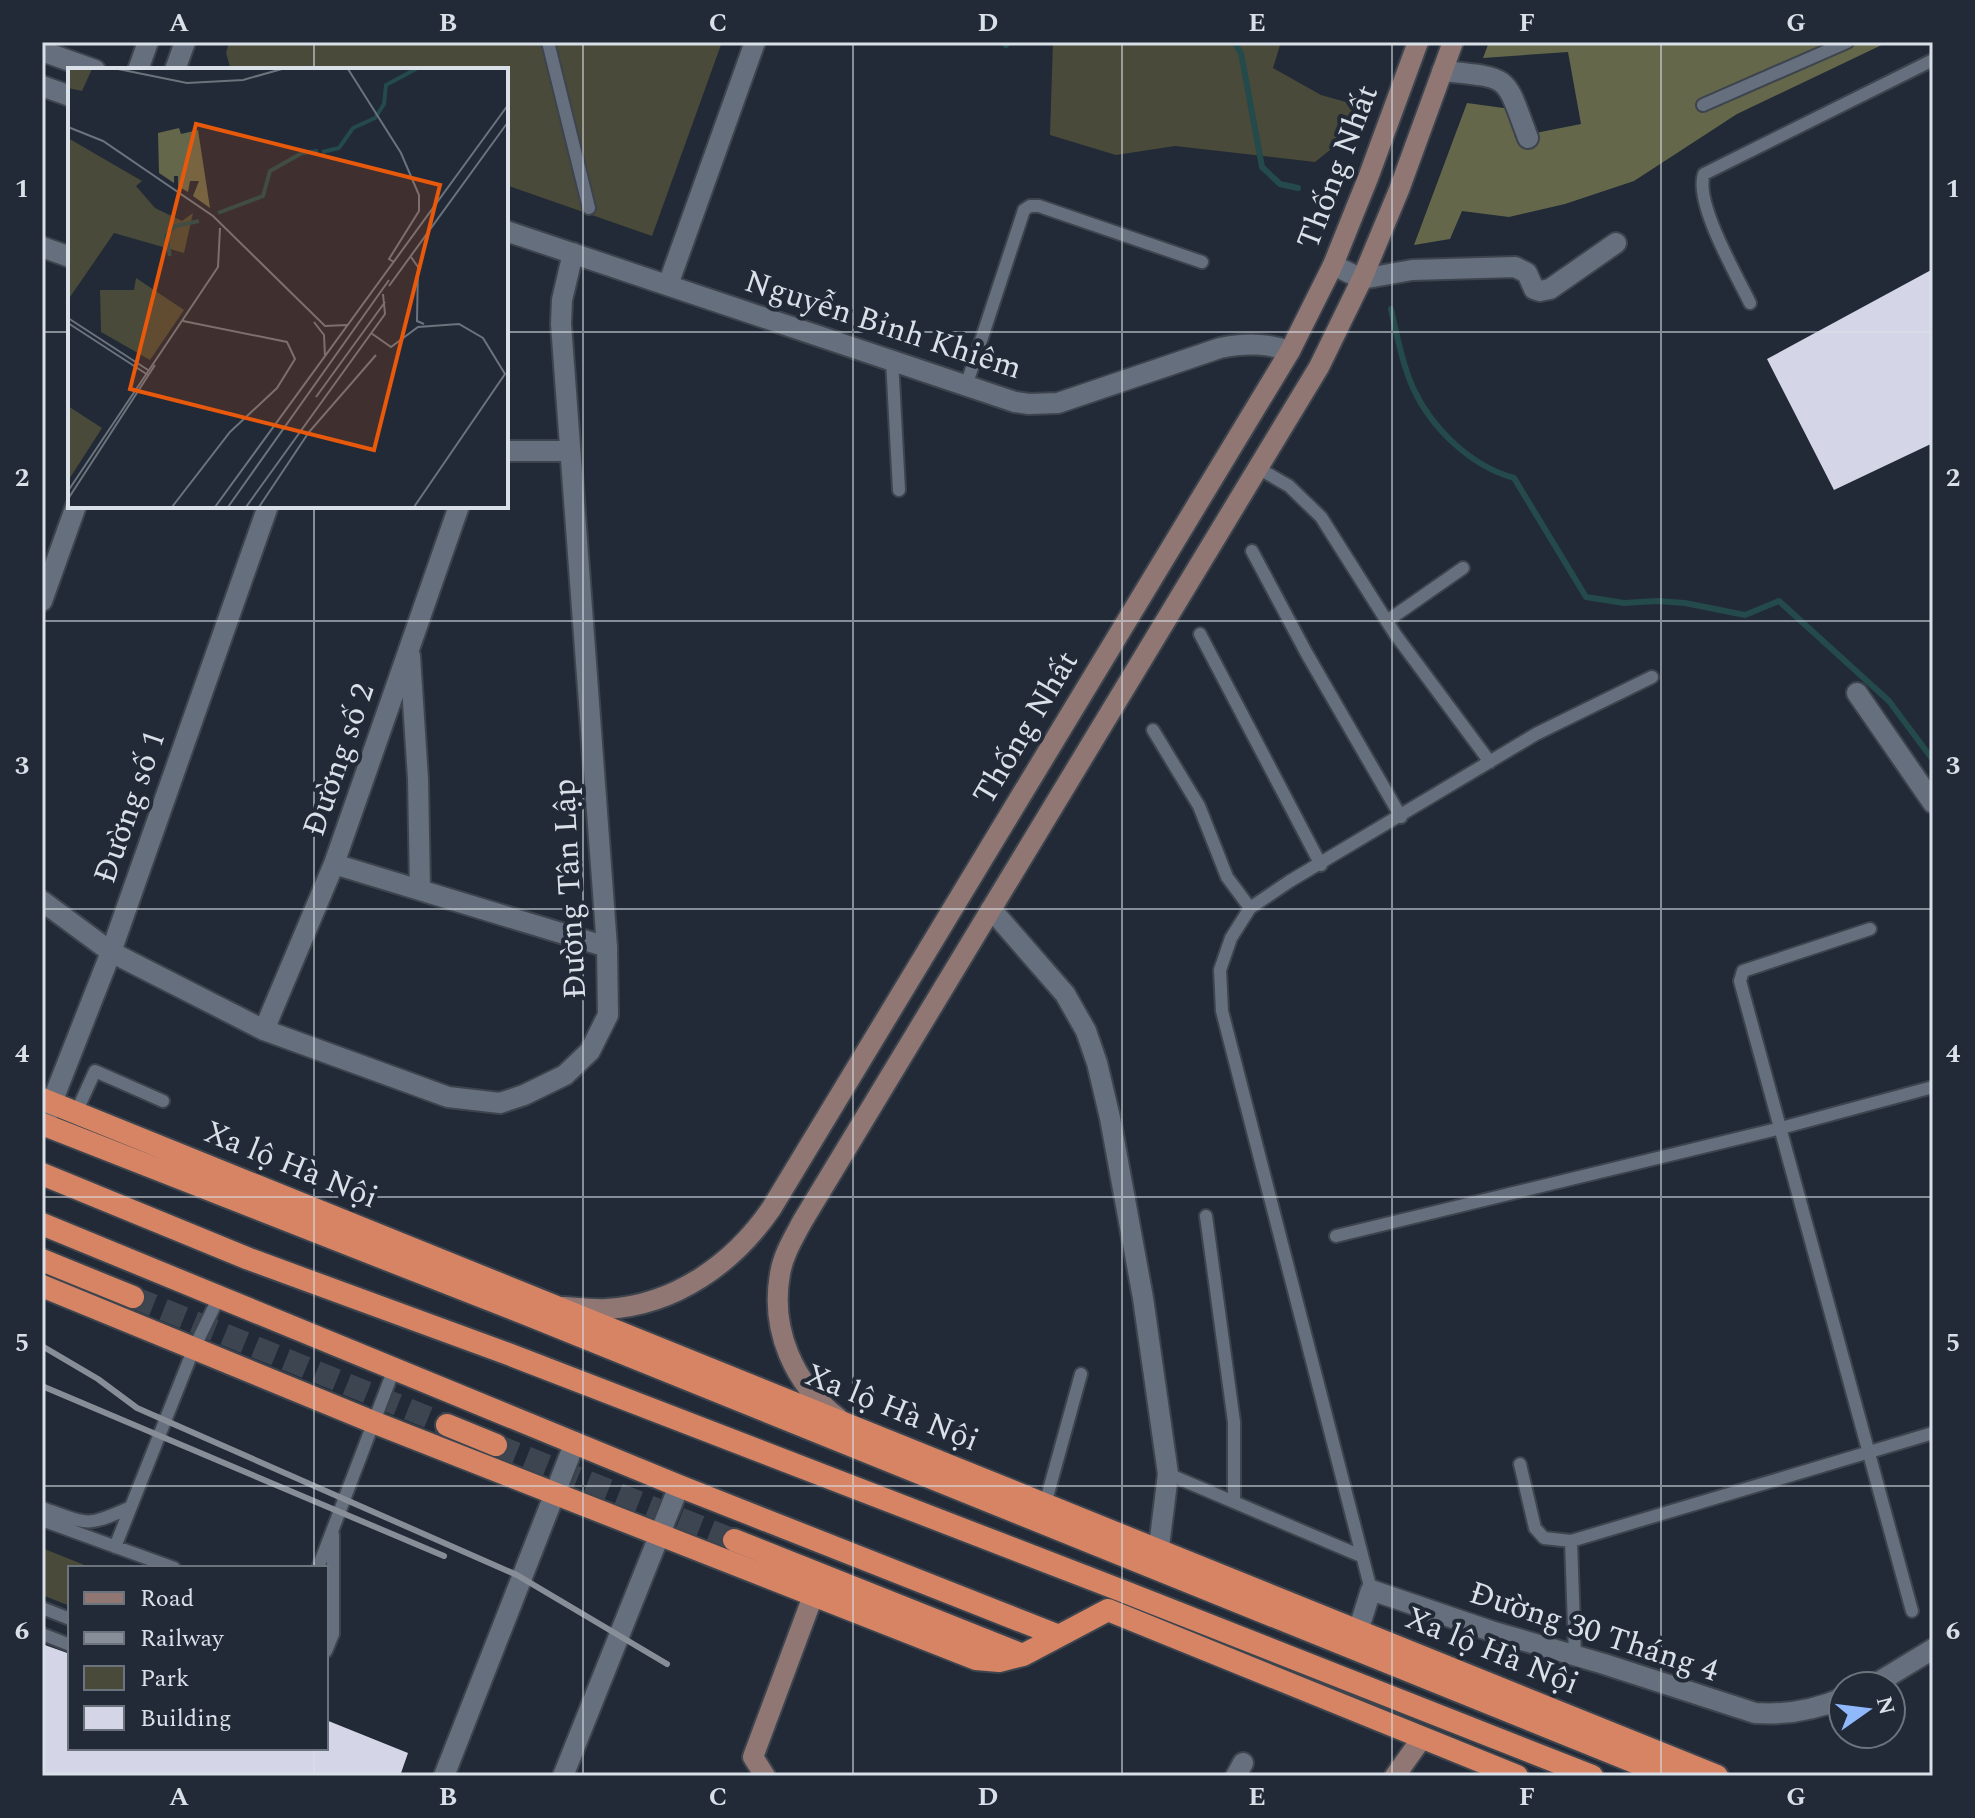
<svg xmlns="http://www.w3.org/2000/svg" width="1975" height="1818" viewBox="0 0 1975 1818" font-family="Spectral,serif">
<rect width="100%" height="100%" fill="#212a36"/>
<path fill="#494a39" d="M229,42H722L652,236L506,185V70H231L226,53Z
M1053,42H1281L1273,68L1321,95L1360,106L1350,134L1315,162L1175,146L1116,155L1050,135Z
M42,1548L92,1568H70V1606L42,1595Z"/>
<path fill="#64674a" d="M1489,42H1888L1737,114L1634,181L1565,204L1509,217L1462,211L1450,239L1414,245L1467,103L1511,109L1515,137L1581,124L1568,52L1483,58Z"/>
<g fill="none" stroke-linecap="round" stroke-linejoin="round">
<path stroke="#244a4c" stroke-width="6" d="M1234,42L1241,53L1262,167L1280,184L1298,188
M1006,45L1008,42
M1391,309C1397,335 1402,363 1413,388C1432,429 1471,466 1514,478L1586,597L1624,603L1657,601L1685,603L1745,615L1779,601L1889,701L1933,760"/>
</g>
<path fill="#d4d6e8" d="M1933,269V443L1834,490L1767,359Z
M42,1644L70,1654V1748H326V1720L408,1753L400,1776H42Z"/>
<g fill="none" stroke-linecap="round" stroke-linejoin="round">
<path stroke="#3d4551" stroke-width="22" stroke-dasharray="22 11" stroke-linecap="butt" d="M133,1297L447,1425
M496,1445L734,1540"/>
<defs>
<path id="service" d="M548,42L589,208
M1703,105L1847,42
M1750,303C1736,274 1694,202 1704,174L1933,60
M892,360L899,490
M966,386L1024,210L1030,206H1039L1202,262
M1258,468L1289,486L1321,517L1395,634L1490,762
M1252,551L1307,654L1401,817
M1387,621L1463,568
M1200,634L1321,865
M1153,730L1199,806L1227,877L1250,908
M1870,929L1743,971L1740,981L1912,1611
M75,1115L95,1071L163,1101
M1206,1216L1234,1422V1500
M1336,1236L1781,1128L1933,1087
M1520,1464L1535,1528L1544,1538L1571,1541
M1168,1474L1361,1556
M42,1508C89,1524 85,1528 131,1507
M1044,1508L1081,1374
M42,1520L174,1568
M115,1547L194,1348L219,1297
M318,1568L394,1369
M1371,1590L1222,1011L1220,970L1231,938L1250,908L1290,881L1536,734L1652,677
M42,1608L70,1619
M42,1634L70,1645
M326,1651L333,1634V1535
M1575,1656L1571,1541L1933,1433"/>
<path id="minor" d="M1442,71C1512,78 1504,74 1528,138
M42,247L70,257
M1333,265L1362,279L1412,270L1515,267L1527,273L1534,289L1540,291L1550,289L1616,243
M668,285L755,42
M506,451H569
M42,601L76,506
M410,656L418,779L420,889
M1857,693L1933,803
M334,864L607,947
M991,909L1065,994L1086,1031L1097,1063L1110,1118L1143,1298L1168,1474L1157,1563
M264,1030L334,864L459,506
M47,1115L111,952L268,506
M444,1776L575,1442
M563,1776L679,1486
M1236,1776L1243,1763"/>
<path id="tertiary" d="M42,51L95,70
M138,70L148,42
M175,70L185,42
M42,86L70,96
M506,231L1015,402L1029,404L1058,403L1220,348C1245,343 1266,343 1290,351
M42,901L111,952L264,1030L448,1097L500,1103L524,1095L565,1075L590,1051L608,1015L607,947L561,324L562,300L573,253
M1358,1631L1371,1590L1491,1631L1604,1664L1755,1713C1784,1715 1815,1710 1843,1698
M1872,1686L1933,1649"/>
<path id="secondary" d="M564,1307C578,1308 593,1310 607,1309C675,1305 733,1264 771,1209L1290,351L1333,265L1368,178L1418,42
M838,1418C794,1384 770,1330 780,1274C783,1255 793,1239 802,1222L1319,367L1362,279L1399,190L1453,42
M765,1776L753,1757L813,1596
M1395,1776L1422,1738"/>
<path id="trunk" d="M42,1099L1717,1776
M42,1124L531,1316L1669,1776
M42,1174L249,1259L511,1355L1120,1590L1592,1776
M42,1224L679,1486L1059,1636
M42,1260L133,1297
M42,1286L373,1422L976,1659L999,1661L1023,1655L1108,1610
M447,1425L496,1445
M734,1540L1023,1655
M1108,1610L1517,1776"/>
</defs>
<use href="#service" stroke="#3d444e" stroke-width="16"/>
<use href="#minor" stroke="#3d444e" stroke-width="24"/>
<use href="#tertiary" stroke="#3d444e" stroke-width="24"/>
<use href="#secondary" stroke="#3d444e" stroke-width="24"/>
<use href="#trunk" stroke="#3d444e" stroke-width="26"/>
<use href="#service" stroke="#656f7d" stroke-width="12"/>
<use href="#minor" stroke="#656f7d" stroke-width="20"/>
<use href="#tertiary" stroke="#656f7d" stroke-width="20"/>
<use href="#secondary" stroke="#907774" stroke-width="20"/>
<use href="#trunk" stroke="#d68464" stroke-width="22"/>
<path stroke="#878e98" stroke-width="6" d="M42,1346L98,1379L137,1408L517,1575L667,1664
M42,1386L444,1556"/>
</g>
<path fill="none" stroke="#dae0e8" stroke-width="2" stroke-opacity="0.55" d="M314,42V70M583,42V1776M853,42V1776M1122,42V1776M1392,42V1776M1661,42V1776M42,332H70M506,332H1933M314,506V1568M42,621H1933M42,909H1933M42,1197H1933M42,1486H1933M314,1748V1776"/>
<g text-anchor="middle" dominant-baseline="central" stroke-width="8" stroke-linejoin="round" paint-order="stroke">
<g font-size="32" fill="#dae0e8" stroke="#212a36">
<text transform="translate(1338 167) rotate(-69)">Thống Nhất</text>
<text transform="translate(883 325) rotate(18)">Nguyễn Bỉnh Khiêm</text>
<text transform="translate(1026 728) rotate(-59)">Thống Nhất</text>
<text transform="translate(339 760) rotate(-71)">Đường số 2</text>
<text transform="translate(130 807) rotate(-71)">Đường số 1</text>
<text transform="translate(570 889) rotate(-93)">Đường Tân Lập</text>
<text transform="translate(291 1165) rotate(22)">Xa lộ Hà Nội</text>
<text transform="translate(892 1408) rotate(22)">Xa lộ Hà Nội</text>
<text transform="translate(1594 1632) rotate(18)">Đường 30 Tháng 4</text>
<text transform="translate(1492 1651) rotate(22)">Xa lộ Hà Nội</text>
</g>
</g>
<g transform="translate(68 68)">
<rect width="440" height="440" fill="#212a36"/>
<path d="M0,1H24L14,23L0,20ZM0,70L74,113L68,118L87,140L114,153L125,145L116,185L46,165L0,232ZM68,210L116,242L82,292L33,264L32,222H66ZM0,338L34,360L0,413Z" fill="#494a39"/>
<path d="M111,60L113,66L130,62L142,140L125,128L131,113H122L120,124L110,118V108H106V115L91,105L90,65Z" fill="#64674a"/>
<path fill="none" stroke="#244a4c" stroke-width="4" d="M254,84L271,80L285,60L307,50L316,36L318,17L348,1M150,145L195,128L202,103L234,85L250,83M102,188L98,168L107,158L131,153"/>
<path fill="none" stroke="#6b737d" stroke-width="2" d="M50,1L119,15L175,12L214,1M280,1L333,85L351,127V143L321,191L326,194M0,59L35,73L145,148L257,258L279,257M343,189L350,199L349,253L356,256M321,218L440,54M0,250L80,302M246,254L256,267L257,288M0,255L80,307M303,265L323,279L350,259L391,256L415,270L437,306L346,439M248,329L317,234M0,423L150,199L152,160M0,431L87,297M104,439L162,364L209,320L227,291L219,274L115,253M147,439L440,37M160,439L321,212M178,439L317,246L315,226M191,439L241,364L308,287"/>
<path fill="#e8590c" fill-opacity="0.15" stroke="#e8590c" stroke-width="4" d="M128,56L372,117L306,382L62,321Z"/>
<rect width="440" height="440" fill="none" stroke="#dae0e8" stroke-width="4"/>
</g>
<rect width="1975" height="1818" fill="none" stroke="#212a36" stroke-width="88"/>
<rect x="68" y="1566" width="260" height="184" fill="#212a36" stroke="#6b737d" stroke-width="2"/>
<rect x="84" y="1592" width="40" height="12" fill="#907774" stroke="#6b737d" stroke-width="2"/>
<text x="140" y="1606" font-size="24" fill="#dae0e8">Road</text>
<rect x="84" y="1632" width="40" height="12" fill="#878e98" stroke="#6b737d" stroke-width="2"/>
<text x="140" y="1646" font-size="24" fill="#dae0e8">Railway</text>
<rect x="84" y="1666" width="40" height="24" fill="#494a39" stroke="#6b737d" stroke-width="2"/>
<text x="140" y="1686" font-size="24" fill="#dae0e8">Park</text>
<rect x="84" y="1706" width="40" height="24" fill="#d4d6e8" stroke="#6b737d" stroke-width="2"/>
<text x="140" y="1726" font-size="24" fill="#dae0e8">Building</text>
<g transform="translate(1867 1710) rotate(76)"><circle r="38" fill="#212a36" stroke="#6b737d" stroke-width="2"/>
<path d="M0-6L14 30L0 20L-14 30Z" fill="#90b8fd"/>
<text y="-12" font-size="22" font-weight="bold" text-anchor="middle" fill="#dae0e8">N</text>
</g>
<rect x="44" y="44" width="1887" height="1730" fill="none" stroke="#dae0e8" stroke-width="3"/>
<g font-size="26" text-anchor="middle" font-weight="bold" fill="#dae0e8">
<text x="179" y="31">A</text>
<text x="448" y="31">B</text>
<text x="718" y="31">C</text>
<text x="988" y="31">D</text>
<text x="1257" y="31">E</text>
<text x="1527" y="31">F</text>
<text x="1796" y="31">G</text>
<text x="22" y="197">1</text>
<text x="1953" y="197">1</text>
<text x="22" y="486">2</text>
<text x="1953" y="486">2</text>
<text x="22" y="774">3</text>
<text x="1953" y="774">3</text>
<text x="22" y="1062">4</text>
<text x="1953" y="1062">4</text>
<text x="22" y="1351">5</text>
<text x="1953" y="1351">5</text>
<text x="22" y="1639">6</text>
<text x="1953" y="1639">6</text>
<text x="179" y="1805">A</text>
<text x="448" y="1805">B</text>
<text x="718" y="1805">C</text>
<text x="988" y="1805">D</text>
<text x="1257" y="1805">E</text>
<text x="1527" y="1805">F</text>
<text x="1796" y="1805">G</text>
</g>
</svg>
